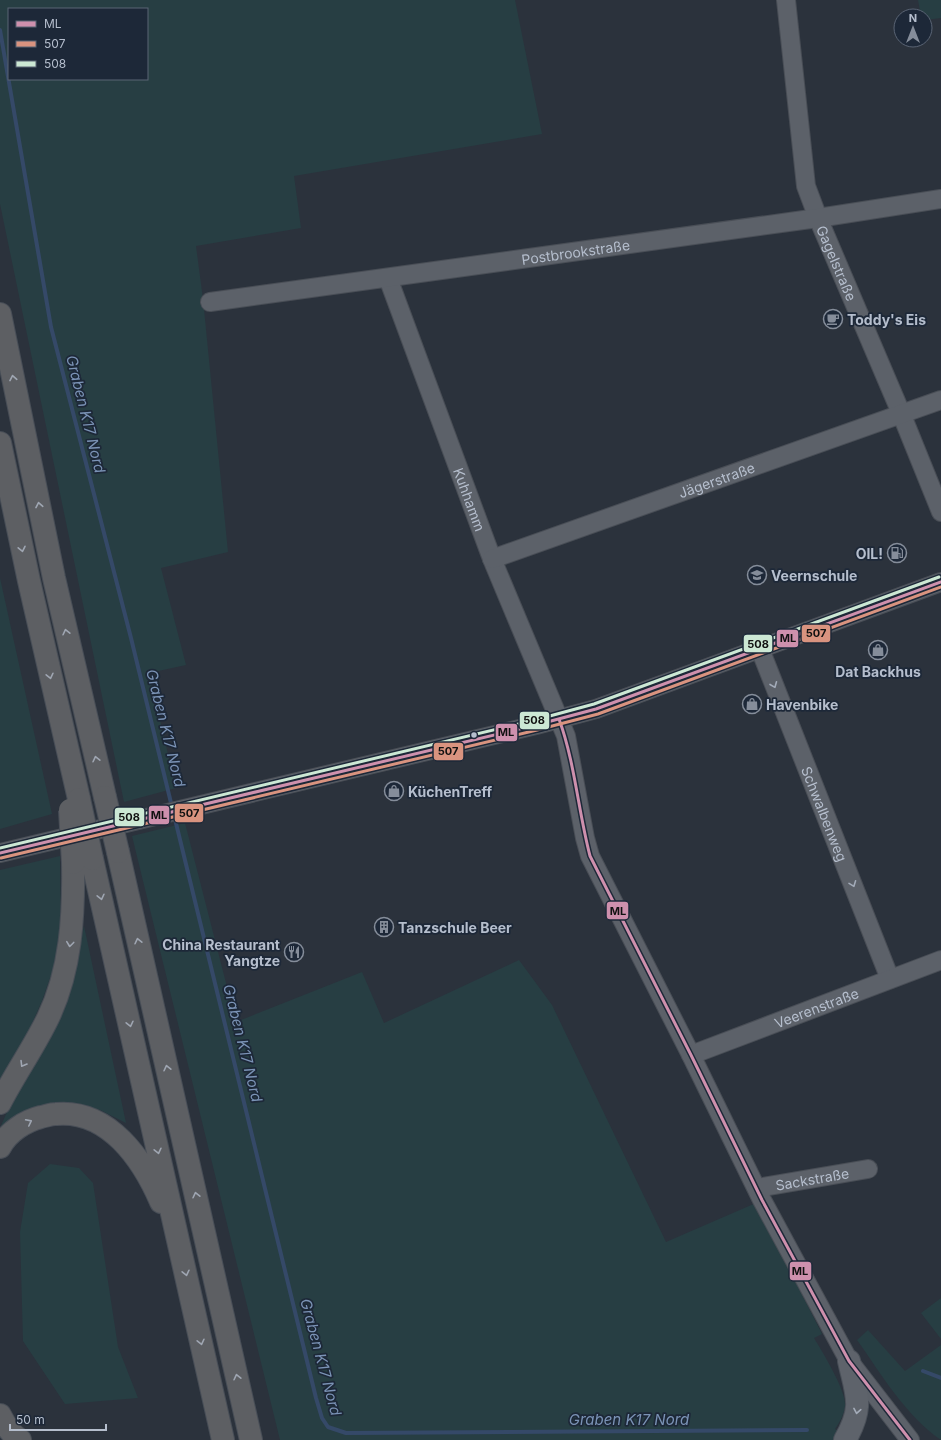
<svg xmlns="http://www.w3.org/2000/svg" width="941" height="1440" viewBox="0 0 941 1440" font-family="Inter,sans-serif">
<rect width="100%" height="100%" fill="#2b323c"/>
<path fill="#273e43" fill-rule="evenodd" d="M0,0H515L542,134L294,176L301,228L196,246L203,299L228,552L161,568L186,665L149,673L176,788L124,802L0,204ZM9,9H147V79H9Z
M918,0H941V18L925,20V16H921Z
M0,578L52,814L0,829Z
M185,823L236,1022L362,972L384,1023L519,960L552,1005L666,1242L756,1203L822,1334L814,1338C822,1351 847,1392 845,1406C844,1414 840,1422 835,1429L843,1434L835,1440H280L132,836Z
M60,856L61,929L55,964L42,1001L26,1037L0,1082V870Z
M84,926L126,1123L100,1110L83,1106L19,1116L0,1128L7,1112L46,1043L71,986Z
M50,1164L79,1168L93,1183L118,1347L138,1398L65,1404L23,1341L20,1232L28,1183Z
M941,1298V1339L921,1313Z
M868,1330L905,1371L941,1345V1440C905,1415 882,1375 857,1340Z"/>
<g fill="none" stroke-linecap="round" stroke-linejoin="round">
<path stroke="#354968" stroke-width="4" d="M0,30L51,327L131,638L172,807
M174,815L316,1398L322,1418L328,1427L346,1433L807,1430
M923,1371L941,1378"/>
<defs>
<g id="minor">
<path id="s1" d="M786,0L806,186L818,218L901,413L941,512"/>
<path id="s2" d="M388,278L492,559L566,736L585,838L590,856L691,1055L762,1200L849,1361L910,1440"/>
<path id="s3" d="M210,302L818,218L941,199"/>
<path id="s4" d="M492,559L941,400"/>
<path id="s5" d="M760,649L890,979"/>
<path d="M0,853L536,725L596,709L941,582"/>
<path id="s6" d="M691,1055L941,960"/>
<path id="s7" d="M757,1188L868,1169"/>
</g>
<path id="major" d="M845,1440C864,1407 857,1396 849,1361"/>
<path id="highway" d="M0,314L54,578L105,797
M0,443L29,581L79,799
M118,852L251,1440
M92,859L223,1440
M0,1103C15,1074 34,1047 48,1018C71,970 74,916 73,863
M0,1147C8,1132 25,1121 41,1117C46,1116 51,1114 56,1114C109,1109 143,1160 161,1202
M0,1415C5,1425 11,1434 20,1440"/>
</defs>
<use href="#minor" stroke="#494e56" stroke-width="20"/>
<use href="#major" stroke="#494f58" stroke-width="24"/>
<use href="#highway" stroke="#484e57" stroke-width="24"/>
<use href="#minor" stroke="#5c6169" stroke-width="18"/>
<use href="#major" stroke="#5e636b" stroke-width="22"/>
<use href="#highway" stroke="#5d5f63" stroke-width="22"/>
<defs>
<path id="highway-bridge" d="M105,797L118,852
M79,799L92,859
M70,810L73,863"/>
</defs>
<use href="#highway-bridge" stroke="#484e57" stroke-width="24" stroke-linecap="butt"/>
<use href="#highway-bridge" stroke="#5d5f63" stroke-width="22"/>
<defs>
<path id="bus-1" d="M559,719C575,763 578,810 590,856L691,1055L762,1200L849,1361L910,1440
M0,853L536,725L596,709L941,582"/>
<path id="bus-2" d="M1,858L537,730L598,714L941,587"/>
<path id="bus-3" d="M0,848L535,720L594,704L939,577"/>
</defs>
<use href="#bus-1" stroke="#1d2838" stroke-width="6"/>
<use href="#bus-2" stroke="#1d2838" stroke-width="6"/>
<use href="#bus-3" stroke="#1d2838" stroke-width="6"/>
<use href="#bus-1" stroke="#ce90ad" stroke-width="3"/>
<use href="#bus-2" stroke="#d9937f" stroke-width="3"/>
<use href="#bus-3" stroke="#cce8d4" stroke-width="3"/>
</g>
<defs><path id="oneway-chevron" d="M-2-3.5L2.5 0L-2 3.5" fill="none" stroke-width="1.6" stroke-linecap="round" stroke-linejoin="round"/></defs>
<g stroke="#9fa6b2">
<use href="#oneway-chevron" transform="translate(13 378) rotate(-101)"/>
<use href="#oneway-chevron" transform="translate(39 505) rotate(-101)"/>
<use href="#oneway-chevron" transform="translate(22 549) rotate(78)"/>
<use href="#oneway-chevron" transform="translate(66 632) rotate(-103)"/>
<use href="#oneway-chevron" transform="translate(50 676) rotate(77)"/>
<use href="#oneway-chevron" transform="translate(96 759) rotate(-103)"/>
<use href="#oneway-chevron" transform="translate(101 897) rotate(77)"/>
<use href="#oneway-chevron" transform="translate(138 941) rotate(-103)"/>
<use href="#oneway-chevron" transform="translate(70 944) rotate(97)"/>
<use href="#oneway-chevron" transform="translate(130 1024) rotate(77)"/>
<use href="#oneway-chevron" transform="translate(23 1064) rotate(121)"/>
<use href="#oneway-chevron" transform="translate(167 1068) rotate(-103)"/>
<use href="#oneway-chevron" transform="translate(29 1122) rotate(-27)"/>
<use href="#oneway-chevron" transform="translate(158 1151) rotate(77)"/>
<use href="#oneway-chevron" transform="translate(196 1195) rotate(-103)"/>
<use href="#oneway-chevron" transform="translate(186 1273) rotate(77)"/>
<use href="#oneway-chevron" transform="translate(201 1342) rotate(77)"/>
<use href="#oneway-chevron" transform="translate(237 1377) rotate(-103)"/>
</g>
<g stroke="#a3abb9">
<use href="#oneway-chevron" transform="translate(774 685) rotate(68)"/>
<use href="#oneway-chevron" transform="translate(853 884) rotate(69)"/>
</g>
<use stroke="#a4acb9" href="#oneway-chevron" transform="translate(857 1411) rotate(100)"/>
<defs>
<symbol id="cafe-ring" viewBox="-11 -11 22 22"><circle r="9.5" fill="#1d2838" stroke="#858d9a" stroke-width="1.5"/><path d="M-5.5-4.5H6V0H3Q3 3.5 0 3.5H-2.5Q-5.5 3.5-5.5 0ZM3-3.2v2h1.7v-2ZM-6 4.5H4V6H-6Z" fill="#858d9a"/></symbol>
<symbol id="fuel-ring" viewBox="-11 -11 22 22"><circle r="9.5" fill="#1d2838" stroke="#858d9a" stroke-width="1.5"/><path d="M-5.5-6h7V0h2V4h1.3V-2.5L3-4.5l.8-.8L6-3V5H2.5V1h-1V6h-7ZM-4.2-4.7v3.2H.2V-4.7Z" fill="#858d9a"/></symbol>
<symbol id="school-ring" viewBox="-11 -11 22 22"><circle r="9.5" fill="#1d2838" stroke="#858d9a" stroke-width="1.5"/><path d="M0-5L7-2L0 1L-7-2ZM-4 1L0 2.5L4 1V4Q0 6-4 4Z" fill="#858d9a"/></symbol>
<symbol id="shop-ring" viewBox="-11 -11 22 22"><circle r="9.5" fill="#1d2838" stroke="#858d9a" stroke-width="1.5"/><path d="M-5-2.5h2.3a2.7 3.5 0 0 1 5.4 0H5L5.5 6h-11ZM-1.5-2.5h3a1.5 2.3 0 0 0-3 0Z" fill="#858d9a"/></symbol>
<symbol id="building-ring" viewBox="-11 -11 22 22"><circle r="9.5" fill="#1d2838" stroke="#858d9a" stroke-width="1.5"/><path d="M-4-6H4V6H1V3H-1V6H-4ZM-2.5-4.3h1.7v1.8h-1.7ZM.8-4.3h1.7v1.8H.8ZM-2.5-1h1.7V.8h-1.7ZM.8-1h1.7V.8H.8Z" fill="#858d9a"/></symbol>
<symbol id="restaurant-ring" viewBox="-11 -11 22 22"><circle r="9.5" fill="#1d2838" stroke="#858d9a" stroke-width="1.5"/><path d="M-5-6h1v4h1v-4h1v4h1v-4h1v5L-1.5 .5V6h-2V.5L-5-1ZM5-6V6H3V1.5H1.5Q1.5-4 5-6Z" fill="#858d9a"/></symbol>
</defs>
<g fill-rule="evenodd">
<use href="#cafe-ring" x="822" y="308" width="22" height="22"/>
<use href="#fuel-ring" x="886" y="542" width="22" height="22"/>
<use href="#school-ring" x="746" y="564" width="22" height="22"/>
<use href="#shop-ring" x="867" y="639" width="22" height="22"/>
<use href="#shop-ring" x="741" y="693" width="22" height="22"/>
<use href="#shop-ring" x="383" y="780" width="22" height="22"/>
<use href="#building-ring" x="373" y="916" width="22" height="22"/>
<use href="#restaurant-ring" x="283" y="941" width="22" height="22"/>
</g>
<circle fill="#b5becd" stroke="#1d2838" stroke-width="1.5" cx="474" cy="735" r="3.5"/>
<g text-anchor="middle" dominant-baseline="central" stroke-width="3.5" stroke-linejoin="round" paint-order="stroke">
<g font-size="14" fill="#b5becd" stroke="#1d2838">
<text stroke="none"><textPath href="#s3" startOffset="369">Postbrookstraße</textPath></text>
<text stroke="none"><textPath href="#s1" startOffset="270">Gagelstraße</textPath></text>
<text stroke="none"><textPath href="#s4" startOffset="238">Jägerstraße</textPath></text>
<text stroke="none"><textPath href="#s2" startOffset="236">Kuhhamm</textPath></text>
<text stroke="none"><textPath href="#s5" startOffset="177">Schwalbenweg</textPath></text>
<text stroke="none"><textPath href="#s6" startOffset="134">Veerenstraße</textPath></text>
<text stroke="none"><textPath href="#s7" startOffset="56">Sackstraße</textPath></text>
</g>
<g font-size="14" font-weight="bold" fill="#b5becd" stroke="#1d2838" text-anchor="start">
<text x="847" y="319">Toddy's Eis</text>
<text x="883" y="553" text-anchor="end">OIL!</text>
<text x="771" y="575">Veernschule</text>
<text x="878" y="671" text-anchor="middle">Dat Backhus</text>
<text x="766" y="704">Havenbike</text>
<text x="408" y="791">KüchenTreff</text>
<text x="398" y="927">Tanzschule Beer</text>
<text x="280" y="944" text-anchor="end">China Restaurant<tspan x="280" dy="16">Yangtze</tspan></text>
</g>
<g font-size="15" font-style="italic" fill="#7b93b6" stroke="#1d2838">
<text transform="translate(86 414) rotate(76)">Graben K17 Nord</text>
<text transform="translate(166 728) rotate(76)">Graben K17 Nord</text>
<text transform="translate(243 1043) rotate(76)">Graben K17 Nord</text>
<text transform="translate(321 1357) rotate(75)">Graben K17 Nord</text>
<text x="629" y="1419">Graben K17 Nord</text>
</g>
</g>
<g stroke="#1d2838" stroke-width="1.5">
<rect x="801" y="624" width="30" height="19" rx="4" fill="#d9937f"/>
<rect x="776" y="629" width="23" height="19" rx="4" fill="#ce90ad"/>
<rect x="743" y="634" width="30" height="19" rx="4" fill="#cce8d4"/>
<rect x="519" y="711" width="31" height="19" rx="4" fill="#cce8d4"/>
<rect x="495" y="723" width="23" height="19" rx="4" fill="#ce90ad"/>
<rect x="433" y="742" width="31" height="19" rx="4" fill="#d9937f"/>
<rect x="174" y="803" width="30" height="20" rx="4" fill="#d9937f"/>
<rect x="148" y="805" width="22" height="20" rx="4" fill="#ce90ad"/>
<rect x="114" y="807" width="31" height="20" rx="4" fill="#cce8d4"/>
<rect x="606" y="901" width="23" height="19" rx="4" fill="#ce90ad"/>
<rect x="789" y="1261" width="23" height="20" rx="4" fill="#ce90ad"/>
</g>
<g font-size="11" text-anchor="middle" font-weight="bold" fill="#111">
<text x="816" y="637">507</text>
<text x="788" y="642">ML</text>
<text x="758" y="648">508</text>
<text x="534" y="724">508</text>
<text x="506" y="736">ML</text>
<text x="448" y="755">507</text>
<text x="189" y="817">507</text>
<text x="159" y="819">ML</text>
<text x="129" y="821">508</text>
<text x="618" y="915">ML</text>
<text x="800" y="1275">ML</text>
</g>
<rect x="8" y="8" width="140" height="72" fill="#1d2838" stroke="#5a6474"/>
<rect x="16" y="21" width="20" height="6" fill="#ce90ad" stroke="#5a6474"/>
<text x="44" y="28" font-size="12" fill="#b5becd">ML</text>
<rect x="16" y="41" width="20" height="6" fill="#d9937f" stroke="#5a6474"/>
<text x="44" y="48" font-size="12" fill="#b5becd">507</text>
<rect x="16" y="61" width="20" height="6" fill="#cce8d4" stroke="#5a6474"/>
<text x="44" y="68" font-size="12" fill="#b5becd">508</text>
<g transform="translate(913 28)"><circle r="19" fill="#1d2838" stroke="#5a6474"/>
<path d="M0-3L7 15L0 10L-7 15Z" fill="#858d9a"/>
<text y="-6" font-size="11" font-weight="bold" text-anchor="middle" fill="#b5becd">N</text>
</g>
<path d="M10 1424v6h96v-6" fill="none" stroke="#b5becd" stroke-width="2"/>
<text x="16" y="1424" font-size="12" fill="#b5becd" stroke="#1d2838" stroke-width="3" paint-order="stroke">50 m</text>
</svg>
